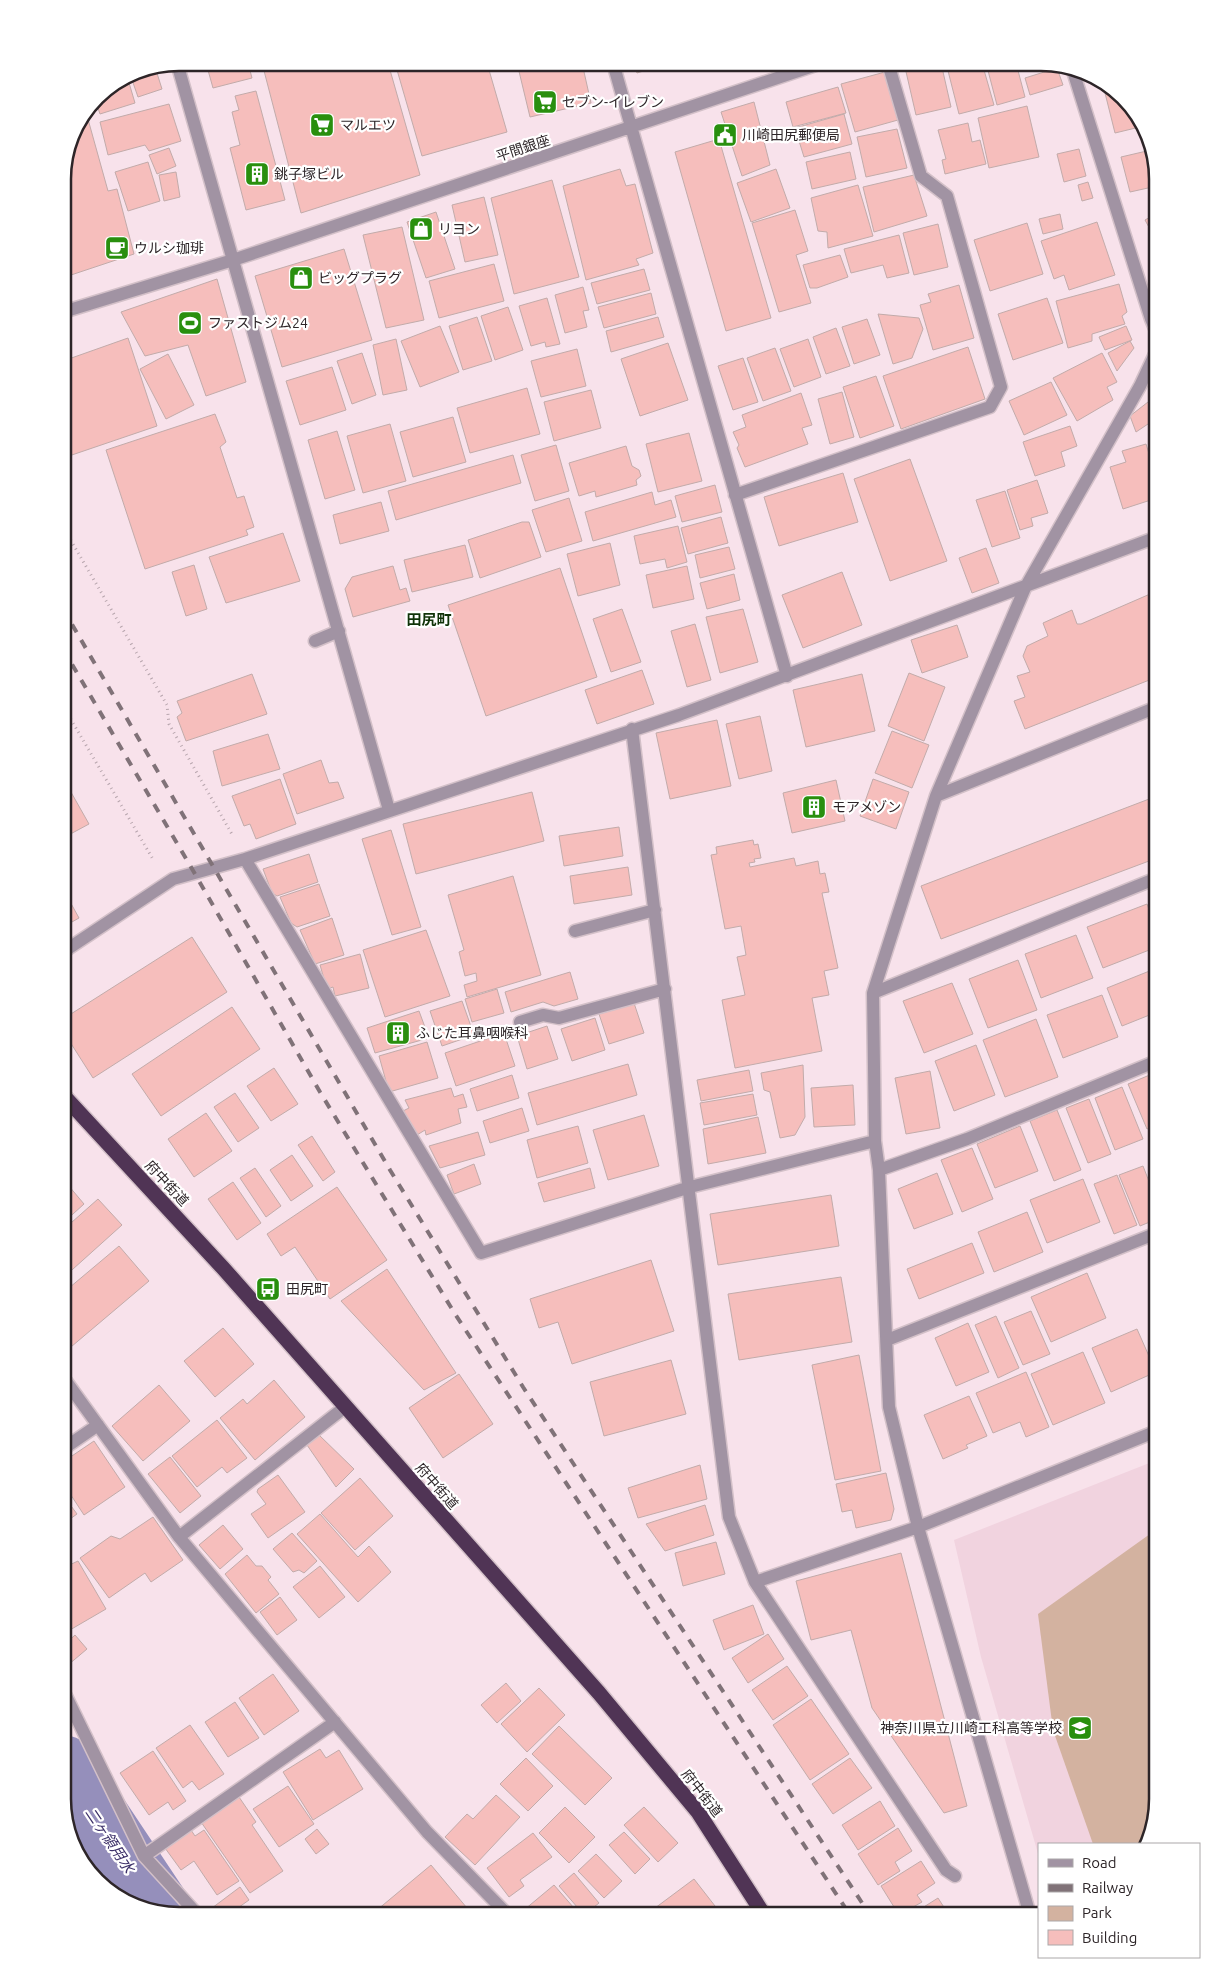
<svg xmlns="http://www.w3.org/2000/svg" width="1220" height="1978" viewBox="0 0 1220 1978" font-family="Ubuntu,'Noto Sans JP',sans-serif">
<rect width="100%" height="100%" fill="#f8e2eb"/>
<path fill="#f1d3df" d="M1157,1460V1799L1144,1844H1039V1857L981,1657L954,1540Z"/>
<path fill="#d3b2a0" d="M1157,1529V1799L1144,1844H1093L1053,1730L1038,1614Z"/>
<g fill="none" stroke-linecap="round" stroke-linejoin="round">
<path stroke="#958fbb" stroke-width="68" d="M63,1769L157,1910"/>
</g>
<path fill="#f6bebc" stroke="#c2abaa" d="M206,63H248L252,78L213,88Z
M262,63H388L420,175L301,213Z
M395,63H487L507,132L422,156Z
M517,63H582L591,103L530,117Z
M633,63H669L637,73Z
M904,63H941L951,107L916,115Z
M946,63H982L994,105L959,114Z
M986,63H1016L1025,97L997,105Z
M155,67L162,89L138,97L130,74Z
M1057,68L1063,85L1030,95L1025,78Z
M885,72L898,120L855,132L841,84Z
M127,76L135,103L100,114L95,99Z
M1102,81L1106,82L1144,126L1115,133Z
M838,87L846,113L793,127L786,102Z
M256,91L285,200L246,210L230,148L240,145L232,112L239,110L235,96Z
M754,102L770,165L742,176L721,112Z
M169,104L181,141L149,151L145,145L108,155L100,122Z
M1027,106L1039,157L989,168L978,118Z
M86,112L108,191L117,189L134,254L68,276L63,259V172L74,128Z
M844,114L852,144L804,157L795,128Z
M968,123L972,142L980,140L986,164L945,174L942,160L946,159L938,130Z
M897,129L907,168L866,177L857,137Z
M719,139L771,318L726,331L675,152Z
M169,148L176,166L157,174L149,155Z
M1079,149L1086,176L1064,182L1057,154Z
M1151,150L1157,186L1130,192L1121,157Z
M850,152L856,179L812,189L806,162Z
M148,162L160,201L128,211L115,172Z
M620,169L626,186L635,184L653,253L636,259L639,265L586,280L563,186Z
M776,169L790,208L751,222L737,183Z
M176,172L180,197L164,201L159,175Z
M914,175L927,216L874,232L863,187Z
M552,180L579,277L514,294L491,198Z
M1088,182L1093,198L1082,201L1078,185Z
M858,185L873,236L828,248L827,232L818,231L811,198Z
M484,197L498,255L465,262L452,205Z
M795,210L808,251L796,255L811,303L779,312L752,223Z
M436,212L455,269L426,278L407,222Z
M1157,213V242L1145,220Z
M1060,214L1063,229L1043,234L1039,219Z
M1097,222L1115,275L1069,290L1064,275L1054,279L1041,241Z
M1027,223L1043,274L990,291L974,240Z
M938,224L948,267L914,275L903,233Z
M402,227L424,320L386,328L363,235Z
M899,235L909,273L887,278L883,265L851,273L844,249Z
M344,249L372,340L282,367L255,276Z
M840,255L848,277L817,288H810L803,265Z
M494,264L504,301L439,318L429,281Z
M644,269L650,290L597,304L591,283Z
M217,279L246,382L206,396L188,345L145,356L121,312Z
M1119,284L1127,312L1122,316L1125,324L1092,334V341L1068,348L1056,301Z
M959,285L974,338L933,350L920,305L931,302L928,294Z
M583,287L589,310L583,311L587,327L565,333L555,295Z
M651,293L656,314L604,328L598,307Z
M547,298L560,344L546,347L545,342L531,346L519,306Z
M1047,298L1063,343L1013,360L998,314Z
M508,307L523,350L495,360L481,316Z
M878,314L919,318L923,329L912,358L893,364Z
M477,317L492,361L463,370L449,326Z
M658,317L664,337L611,352L606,331Z
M867,319L880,355L854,364L842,327Z
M440,326L459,372L420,387L401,341Z
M1126,326L1132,340L1105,350L1099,337Z
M836,328L850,366L826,374L813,337Z
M128,338L157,426L63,458V361Z
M396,339L407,390L383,395L373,345Z
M808,339L821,377L794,387L780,349Z
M1130,341L1134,348L1117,371L1108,353Z
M668,343L688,400L640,416L621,359Z
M968,347L985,399L901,429L883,376Z
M775,348L791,391L763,401L747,358Z
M577,349L586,386L541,397L531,361Z
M362,353L376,395L352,404L337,361Z
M1102,353L1117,382L1107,387L1113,400L1077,421L1053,378Z
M168,354L194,405L166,419L140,369Z
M743,358L758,402L733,410L718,366Z
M332,367L346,410L300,425L286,381Z
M876,376L894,426L860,438L843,387Z
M1051,382L1067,415L1024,435L1009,401Z
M527,388L540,434L470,453L457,408Z
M591,390L601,428L554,441L544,402Z
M842,392L854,437L830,444L818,399Z
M801,393L812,425L802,428L808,444L745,467L737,448L739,445L733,432L746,427L742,415Z
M1148,402L1157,418L1136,432L1130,416Z
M215,414L226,442L220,447L237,498L244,496L254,527L246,530L248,535L145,569L106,450Z
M453,417L466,462L413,477L400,432Z
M390,424L406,481L363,493L347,436Z
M1070,426L1077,446L1061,452L1065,466L1035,476L1023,442Z
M337,431L355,490L325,499L308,440Z
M689,433L702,481L658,492L646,444Z
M1146,444L1150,457L1157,454V498L1123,509L1110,467L1126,462L1122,451Z
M556,445L569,491L535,501L521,455Z
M626,446L632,466L639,470L641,476L636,480L637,485L596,497L595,491L579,496L569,463Z
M513,455L521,483L396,520L388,491Z
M910,459L947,561L890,581L854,479Z
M843,473L858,522L779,546L764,497Z
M1037,480L1048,513L1031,518L1033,526L1020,530L1007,490Z
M715,485L722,512L682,522L675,496Z
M1005,491L1020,538L992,547L976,500Z
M652,492L655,505L671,500L676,517L593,541L585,512Z
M569,498L582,541L546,552L532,510Z
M381,502L389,531L340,544L333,515Z
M721,517L728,543L688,554L681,528Z
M522,522H529L541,557L480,578L468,540Z
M678,526L687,562L667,568L665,559L640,564L634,536Z
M283,533L300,581L226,603L209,557Z
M610,543L620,585L578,596L567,554Z
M465,545L473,577L412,592L404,560Z
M729,547L735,569L700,578L695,555Z
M986,548L999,583L972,593L959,558Z
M194,565L207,609L186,616L172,572Z
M393,566L400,590L406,588L410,601L353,617L345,589L352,577Z
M687,566L694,599L653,608L646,575Z
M560,568L597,677L486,716L448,605Z
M842,572L862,625L803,648L782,595Z
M734,574L740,600L707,609L700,583Z
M1157,591V677L1025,729L1014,701L1025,697L1017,676L1030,672L1023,656L1027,646L1048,636L1043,623L1072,610L1077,624H1081Z
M622,609L641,662L611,672L593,619Z
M743,609L758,662L720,673L706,617Z
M695,624L711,680L687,687L671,631Z
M957,625L968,657L922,673L911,640Z
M642,670L654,704L597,724L585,690Z
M909,673L945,687L924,741L888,726Z
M252,674L267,714L186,741L177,717L182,713L177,701Z
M862,674L875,731L806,747L793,690Z
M760,716L772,771L739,779L726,724Z
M717,720L731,786L670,799L656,733Z
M892,731L929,745L912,788L875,773Z
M268,734L280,769L222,786L213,751Z
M321,760L329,783L338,782L344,798L297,814L283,774Z
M63,778L89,824L63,838Z
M280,779L296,824L256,839L250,824L244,826L232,796Z
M873,779L909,792L896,829L860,816Z
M836,780L845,821L792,833L783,793Z
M532,792L544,841L416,874L403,824Z
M1157,796V858L941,939L921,886Z
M619,827L623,856L564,866L559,836Z
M391,830L421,927L392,935L362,839Z
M753,840L754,845L758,844L761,858L754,859L755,862L749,863L750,867L794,858L796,866L818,861L820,874L825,873L829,892L822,893L838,968L824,971L829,995L812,998L822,1051L735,1068L722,1000L745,995L737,957L746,955L741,926L725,929L711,855L717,854L716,847Z
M309,854L318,882L277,896L272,893L263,869Z
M628,867L632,895L574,904L570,876Z
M513,876L541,975L467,997L464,985L477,981L476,973L465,976L459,952L464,950L448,895Z
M319,884L330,916L297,927L291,923L280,897Z
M63,889L79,918L63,927Z
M1147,904L1157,931V947L1103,968L1087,927Z
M332,918L344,955L315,964L300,930Z
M426,930L450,996L385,1017L363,950Z
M1076,935L1093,978L1041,998L1025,954Z
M192,937L227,992L93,1078L63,1031V1019Z
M360,954L369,988L335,996L333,987L327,989L320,965Z
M1018,960L1037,1010L988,1028L969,979Z
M1157,968V1012L1122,1026L1107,988Z
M570,972L578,999L554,1006L543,1002L511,1012L505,992Z
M952,983L973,1034L924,1053L903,1001Z
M497,989L504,1013L472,1022L465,999Z
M1102,995L1118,1037L1063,1058L1047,1015Z
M462,1001L474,1035L442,1046L430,1011Z
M634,1003L644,1033L609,1044L599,1014Z
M232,1007L260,1049L161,1116L132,1074Z
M419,1011L429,1038L375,1053L367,1028Z
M595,1018L605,1050L572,1061L561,1029Z
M1036,1019L1058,1077L1005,1097L983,1040Z
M547,1026L558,1059L527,1069L517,1036Z
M504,1033L515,1066L456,1086L445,1053Z
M427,1042L438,1078L389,1092L379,1056Z
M976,1045L995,1095L954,1111L935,1061Z
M628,1064L637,1095L537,1125L528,1093Z
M803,1065L805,1117L795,1135L780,1138L770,1092L764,1090L761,1073Z
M274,1068L298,1104L271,1121L247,1086Z
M749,1070L753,1091L701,1101L697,1080Z
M930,1071L940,1128L906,1134L895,1078Z
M1157,1072V1125L1147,1129L1128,1084Z
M512,1075L519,1098L477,1111L470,1089Z
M853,1085L855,1125L814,1127L811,1088Z
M1122,1087L1143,1139L1115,1150L1095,1098Z
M451,1088L454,1097L463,1094L467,1107L458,1109L461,1123L426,1135L425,1130L417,1135L401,1112L409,1108L405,1100Z
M235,1093L259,1128L238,1142L214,1107Z
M753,1094L757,1115L704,1125L700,1103Z
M1089,1099L1111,1154L1088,1163L1066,1108Z
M522,1108L529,1131L490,1143L483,1121Z
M1057,1110L1081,1170L1054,1181L1030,1121Z
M206,1113L232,1151L194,1177L168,1139Z
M644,1115L659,1166L608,1180L593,1130Z
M758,1117L766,1153L708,1164L703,1129Z
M578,1126L588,1163L537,1178L527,1140Z
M1020,1126L1038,1171L995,1188L977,1144Z
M478,1132L485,1155L440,1168L429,1146Z
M312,1136L335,1172L323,1181L298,1145Z
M972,1148L993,1199L962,1212L941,1160Z
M292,1155L313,1186L291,1201L270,1170Z
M1157,1159V1184L1149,1162Z
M474,1164L481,1184L454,1194L447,1175Z
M1143,1166L1157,1202V1219L1140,1226L1119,1175Z
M255,1168L281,1206L266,1217L240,1178Z
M590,1168L595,1188L544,1202L538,1183Z
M937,1173L953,1214L914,1229L898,1189Z
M1117,1175L1137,1225L1114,1234L1094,1184Z
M63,1179L84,1204L63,1223Z
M1083,1179L1100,1222L1047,1243L1030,1200Z
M233,1182L261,1223L237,1240L208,1199Z
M337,1187L387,1260L330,1299L295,1247L281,1256L267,1234Z
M831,1195L839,1246L718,1265L710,1214Z
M98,1199L122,1225L63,1278V1230Z
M1027,1212L1043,1252L994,1272L978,1232Z
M972,1243L984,1273L919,1299L907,1269Z
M119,1246L149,1281L65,1352L63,1350V1293Z
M651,1260L674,1331L572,1364L558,1322L539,1328L530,1299Z
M387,1269L456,1373L424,1390L341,1301Z
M1087,1273L1106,1318L1051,1342L1031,1297Z
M841,1277L852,1342L739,1360L728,1294Z
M1031,1311L1050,1354L1023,1365L1004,1322Z
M996,1316L1019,1368L998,1378L975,1325Z
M968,1323L989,1372L956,1386L935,1338Z
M1157,1325V1346L1150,1328Z
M223,1328L254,1364L215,1397L184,1361Z
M1137,1329L1156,1372L1111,1392L1092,1348Z
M1083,1352L1105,1403L1053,1425L1031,1374Z
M859,1355L881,1471L835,1480L812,1365Z
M671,1360L686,1414L604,1436L590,1382Z
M1026,1372L1049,1427L1026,1437L1020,1422L993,1433L976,1393Z
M459,1374L493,1424L443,1458L409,1408Z
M274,1380L305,1417L255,1460L220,1418L243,1399L247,1404Z
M159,1385L190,1421L143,1461L112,1426Z
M969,1396L987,1436L966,1445L968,1448L943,1459L924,1415Z
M217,1420L247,1458L227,1473L222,1467L197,1487L172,1456Z
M318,1434L354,1469L336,1487L307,1445Z
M94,1441L125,1487L84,1515L63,1483V1462Z
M170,1457L201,1496L180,1513L148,1474Z
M700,1465L707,1499L638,1518L628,1488Z
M886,1473L894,1509L891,1520L856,1528L852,1510L842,1512L836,1484Z
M278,1475L305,1512L268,1538L251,1514L266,1504L257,1492L258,1489Z
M360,1478L393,1516L355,1550L321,1513Z
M63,1495L77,1514L63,1524Z
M705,1505L714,1535L665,1551L646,1524Z
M320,1514L358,1557L369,1546L391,1572L358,1602L297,1534Z
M153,1517L183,1560L151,1582L145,1573L109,1598L80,1558L111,1536L120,1539Z
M223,1525L243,1549L220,1569L199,1545Z
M292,1533L317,1561L304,1573L299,1570L293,1572L273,1549Z
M716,1542L725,1574L683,1586L675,1553Z
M901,1553L967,1806L944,1813L872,1708L851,1630L811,1640L796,1581Z
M247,1555L256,1566H262L271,1577L268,1580L279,1594L256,1613L225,1574Z
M78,1561L106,1609L63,1634V1568Z
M320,1566L345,1597L319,1618L293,1587Z
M280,1597L297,1620L277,1635L260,1612Z
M753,1605L764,1634L724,1650L713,1620Z
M768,1634L784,1659L748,1683L732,1658Z
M75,1635L87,1649L68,1665L63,1658V1646Z
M787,1666L808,1696L773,1720L752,1690Z
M273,1674L299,1711L264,1735L239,1698Z
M506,1683L521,1701L497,1723L481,1705Z
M539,1688L565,1715L527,1752L501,1724Z
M811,1699L849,1754L810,1780L773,1725Z
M235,1702L259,1738L228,1757L205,1722Z
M190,1725L224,1774L199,1790L192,1781L183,1788L156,1748Z
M559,1726L612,1778L585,1805L532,1754Z
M320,1749L326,1758L339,1750L363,1789L313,1820L283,1772Z
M153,1751L186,1801L173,1810L168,1802L149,1815L120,1773Z
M526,1758L553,1786L528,1811L500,1784Z
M850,1758L872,1788L833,1814L812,1784Z
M288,1786L314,1824L279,1847L253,1809Z
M496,1795L520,1817L475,1865L445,1837L467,1814L473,1819Z
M239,1797L256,1822L252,1825L283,1871L250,1893L201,1822Z
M880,1801L895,1826L858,1850L842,1825Z
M565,1807L595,1837L569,1863L539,1833Z
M644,1807L678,1843L658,1862L624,1825Z
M898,1828L912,1851L895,1862L900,1871L878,1885L858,1854Z
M317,1829L329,1844L316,1854L305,1839Z
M191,1830L195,1836L204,1830L239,1881L217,1895L194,1861L181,1870L165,1848Z
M624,1832L650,1859L635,1874L609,1845Z
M533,1833L552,1857L520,1880L524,1886L509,1897L487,1868Z
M596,1854L622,1881L604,1898L578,1871Z
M921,1861L935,1883L917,1895L922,1902L899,1915L881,1886Z
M431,1865L472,1914L371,1915Z
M574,1873L599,1903L584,1915L559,1886Z
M694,1879L715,1906L703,1915H648L647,1914Z
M554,1885L574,1908L565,1915H528L524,1910Z
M240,1887L249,1900L228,1915H218L212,1908Z
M938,1898L949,1915H911Z"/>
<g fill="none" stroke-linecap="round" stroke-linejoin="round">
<defs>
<path id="minor" d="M177,63L389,810
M613,63L787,676
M1073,71L1151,319L1157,333
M63,312L233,260L822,63
M735,495L990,407L1001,387L947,196L921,176L888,63
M315,641L339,631
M632,729L729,1517L755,1582L946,1870L955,1876
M936,796L1157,707
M245,859L481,1253L690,1187L875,1141
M575,931L655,910
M63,952L173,879L245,859L679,715L1157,537
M873,993L1157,878
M520,1022L543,1015L559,1018L665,989
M879,1170L967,1139L1157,1061
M887,1340L1157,1233
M63,1377L179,1537L427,1832L508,1915
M63,1449L98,1425
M179,1537L345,1407
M755,1582L918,1527L1157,1431
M63,1690L144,1856L198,1915
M144,1856L335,1722
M1030,1915L918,1527L889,1407L879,1170L875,1141L873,993L936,796L1025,588L1140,386L1157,350"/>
<path id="highway" d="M63,1095L223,1268L599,1693L698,1812L764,1915"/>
</defs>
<use href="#minor" stroke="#d3c0c8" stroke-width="15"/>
<use href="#highway" stroke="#d3c0c8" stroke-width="18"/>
<path stroke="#b8a6ae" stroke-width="3" stroke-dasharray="1 4" stroke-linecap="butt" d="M63,527L167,705L169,724L233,836
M63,706L154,861
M69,1829L95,1874"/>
<use href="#minor" stroke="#a193a3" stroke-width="12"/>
<use href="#highway" stroke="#503455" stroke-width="15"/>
<path stroke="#807278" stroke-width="4" stroke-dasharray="9 9" stroke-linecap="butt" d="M63,609L390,1170L523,1387L870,1915
M63,649L195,874L320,1092L455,1314L850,1915"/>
</g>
<defs>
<symbol id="supermarket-square" viewBox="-11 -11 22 22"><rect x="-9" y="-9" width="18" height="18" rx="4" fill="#298f0e" stroke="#fff"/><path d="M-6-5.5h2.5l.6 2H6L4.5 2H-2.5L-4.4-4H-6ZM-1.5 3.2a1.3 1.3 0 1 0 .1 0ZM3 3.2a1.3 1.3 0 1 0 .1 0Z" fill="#fff"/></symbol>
<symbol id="civic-square" viewBox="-11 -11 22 22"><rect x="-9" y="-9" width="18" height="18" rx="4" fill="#298f0e" stroke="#fff"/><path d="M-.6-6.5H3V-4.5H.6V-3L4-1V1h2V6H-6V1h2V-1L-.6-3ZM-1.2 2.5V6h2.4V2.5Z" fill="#fff"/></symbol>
<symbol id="building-square" viewBox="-11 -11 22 22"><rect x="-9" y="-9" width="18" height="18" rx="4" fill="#298f0e" stroke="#fff"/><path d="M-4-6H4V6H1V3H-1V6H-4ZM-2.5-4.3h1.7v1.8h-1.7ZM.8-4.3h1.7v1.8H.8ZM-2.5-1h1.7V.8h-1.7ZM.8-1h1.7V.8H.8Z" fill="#fff"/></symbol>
<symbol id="shop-square" viewBox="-11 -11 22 22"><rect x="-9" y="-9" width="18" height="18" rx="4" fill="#298f0e" stroke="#fff"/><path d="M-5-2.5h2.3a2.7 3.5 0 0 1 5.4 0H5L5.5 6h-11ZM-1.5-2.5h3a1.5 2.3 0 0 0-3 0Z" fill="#fff"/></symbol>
<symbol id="cafe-square" viewBox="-11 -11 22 22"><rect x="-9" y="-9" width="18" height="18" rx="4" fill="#298f0e" stroke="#fff"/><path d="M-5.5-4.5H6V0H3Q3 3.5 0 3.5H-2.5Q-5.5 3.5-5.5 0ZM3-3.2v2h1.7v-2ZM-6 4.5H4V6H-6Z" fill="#fff"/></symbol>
<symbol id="stadium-square" viewBox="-11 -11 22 22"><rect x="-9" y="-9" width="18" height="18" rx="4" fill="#298f0e" stroke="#fff"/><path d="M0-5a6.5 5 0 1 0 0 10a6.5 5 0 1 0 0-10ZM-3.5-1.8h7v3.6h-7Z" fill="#fff"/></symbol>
<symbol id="bus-square" viewBox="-11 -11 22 22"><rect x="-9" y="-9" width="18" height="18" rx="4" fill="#298f0e" stroke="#fff"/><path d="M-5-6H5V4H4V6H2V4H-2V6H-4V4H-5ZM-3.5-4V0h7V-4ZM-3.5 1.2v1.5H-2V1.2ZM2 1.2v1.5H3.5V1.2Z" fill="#fff"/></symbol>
<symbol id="school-square" viewBox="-11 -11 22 22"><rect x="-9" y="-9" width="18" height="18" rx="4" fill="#298f0e" stroke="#fff"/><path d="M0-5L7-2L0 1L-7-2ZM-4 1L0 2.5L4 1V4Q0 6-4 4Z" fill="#fff"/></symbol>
</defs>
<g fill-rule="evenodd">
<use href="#supermarket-square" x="531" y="88" width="28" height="28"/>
<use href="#supermarket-square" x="308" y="111" width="28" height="28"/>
<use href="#civic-square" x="711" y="121" width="28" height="28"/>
<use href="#building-square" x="243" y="160" width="28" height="28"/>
<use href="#shop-square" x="407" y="215" width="28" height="28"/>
<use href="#cafe-square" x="103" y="234" width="28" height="28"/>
<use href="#shop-square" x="287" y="264" width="28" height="28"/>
<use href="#stadium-square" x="176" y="309" width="28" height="28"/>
<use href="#building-square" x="800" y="793" width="28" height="28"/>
<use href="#building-square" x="384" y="1019" width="28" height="28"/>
<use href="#bus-square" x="254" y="1275" width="28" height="28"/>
<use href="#school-square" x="1066" y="1714" width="28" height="28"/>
</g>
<g text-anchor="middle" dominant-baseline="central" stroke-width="4.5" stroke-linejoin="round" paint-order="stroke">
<g font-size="14" fill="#2d2528" stroke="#fff" text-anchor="start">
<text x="562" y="102">セブン-イレブン</text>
<text x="340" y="125">マルエツ</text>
<text x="742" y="135">川崎田尻郵便局</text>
<text x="274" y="174">銚子塚ビル</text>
<text x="438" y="229">リヨン</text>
<text x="134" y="248">ウルシ珈琲</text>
<text x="318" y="278">ビッグプラグ</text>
<text x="208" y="323">ファストジム24</text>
<text x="832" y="807">モアメゾン</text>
<text x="416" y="1033">ふじた耳鼻咽喉科</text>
<text x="286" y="1289">田尻町</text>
<text x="1062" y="1728" text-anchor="end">神奈川県立川崎工科高等学校</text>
</g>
<g font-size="14" fill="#2d2528" stroke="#fff">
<text transform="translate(523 148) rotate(-18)">平間銀座</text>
<text transform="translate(167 1183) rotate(47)">府中街道</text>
<text transform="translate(437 1486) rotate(49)">府中街道</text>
<text transform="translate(702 1793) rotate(52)">府中街道</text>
</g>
<g font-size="15" font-weight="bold" fill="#103309" stroke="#fff">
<text x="429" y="619">田尻町</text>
</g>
<g font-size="15" font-style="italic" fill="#3d3169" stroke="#fff">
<text transform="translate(110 1840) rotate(56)">二ヶ領用水</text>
</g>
</g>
<path d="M0 0H1220V1978H0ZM179 71H1041A108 108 0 0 1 1149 179V1799A108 108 0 0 1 1041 1907H179A108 108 0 0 1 71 1799V179A108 108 0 0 1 179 71Z" fill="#fff" fill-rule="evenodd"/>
<path fill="none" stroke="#2d2528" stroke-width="2.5" d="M179 71H1041A108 108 0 0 1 1149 179V1799A108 108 0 0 1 1041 1907H179A108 108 0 0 1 71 1799V179A108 108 0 0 1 179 71Z"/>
<rect x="1038" y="1843" width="162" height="115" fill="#ffffff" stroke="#aba8a9"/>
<rect x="1048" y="1859" width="25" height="8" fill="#a193a3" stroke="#aba8a9"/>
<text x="1082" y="1868" font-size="15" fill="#2d2528">Road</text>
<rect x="1048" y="1884" width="25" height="8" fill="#807278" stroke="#aba8a9"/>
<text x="1082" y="1893" font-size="15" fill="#2d2528">Railway</text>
<rect x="1048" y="1906" width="25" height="15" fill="#d3b2a0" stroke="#aba8a9"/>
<text x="1082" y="1918" font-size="15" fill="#2d2528">Park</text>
<rect x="1048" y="1930" width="25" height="15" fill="#f6bebc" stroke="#aba8a9"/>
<text x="1082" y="1943" font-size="15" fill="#2d2528">Building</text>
</svg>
